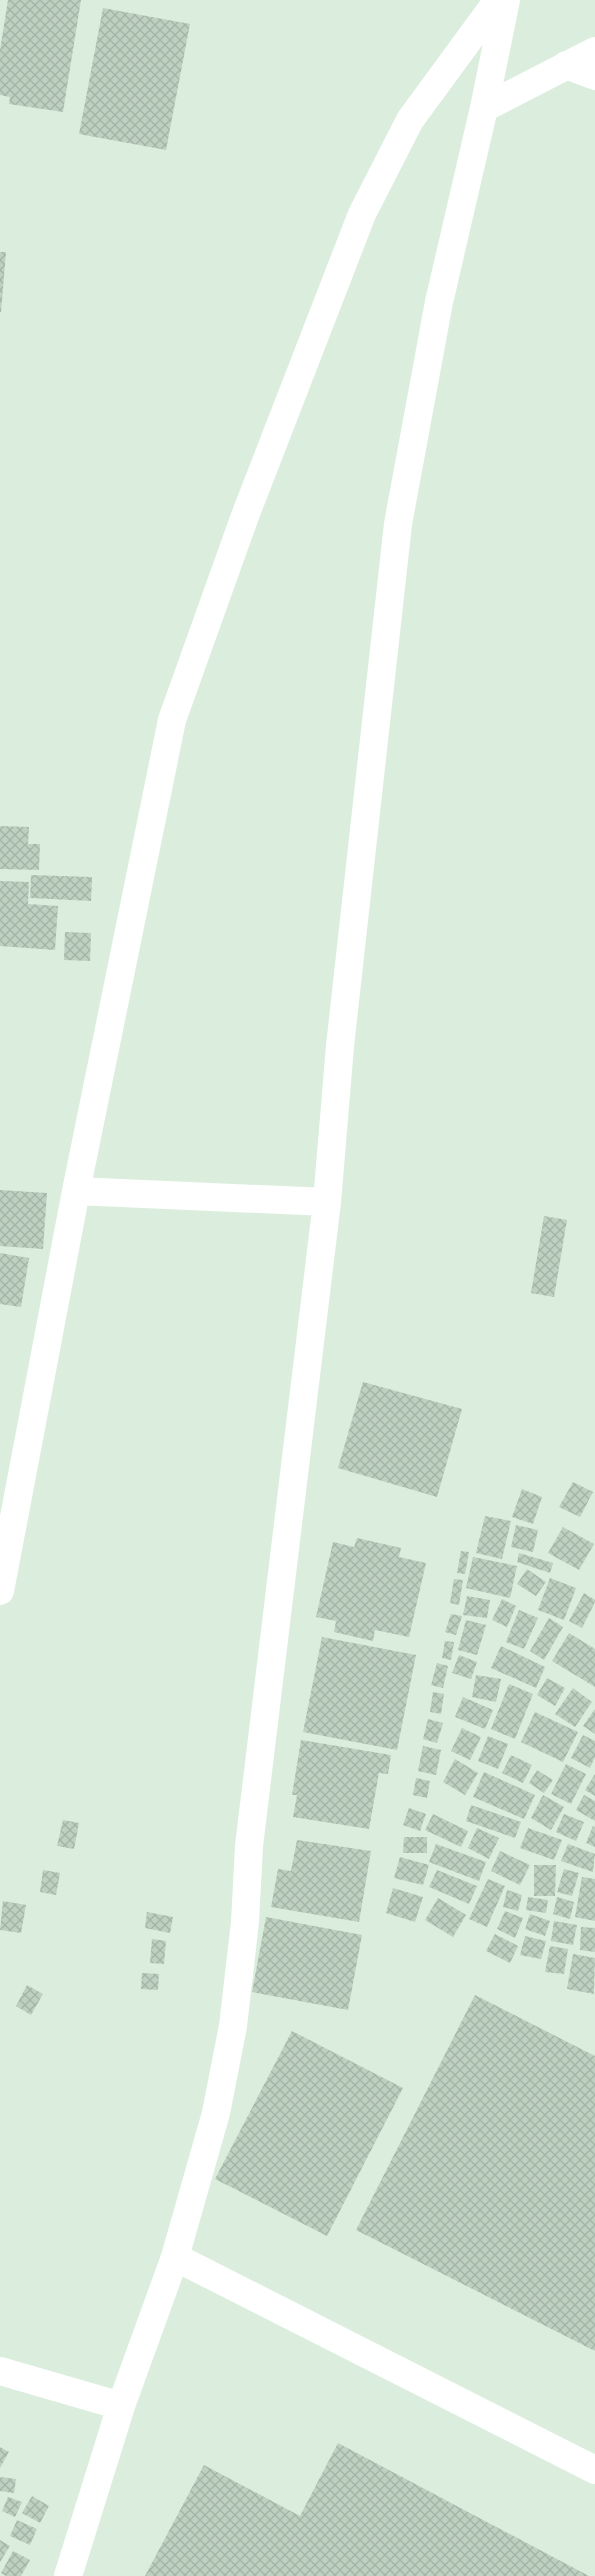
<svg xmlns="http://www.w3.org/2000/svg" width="595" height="2576" viewBox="0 0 595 2576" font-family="Lato,sans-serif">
<defs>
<pattern id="building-cross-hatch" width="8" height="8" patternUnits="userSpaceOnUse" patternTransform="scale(1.25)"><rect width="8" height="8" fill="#bed0c0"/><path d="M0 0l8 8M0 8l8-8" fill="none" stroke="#a3b3a5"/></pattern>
</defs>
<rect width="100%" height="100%" fill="#dbeede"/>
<path fill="url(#building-cross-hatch)" d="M8,0H81L63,112L9,104L10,97L0,95V50Z
M103,8L190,24L166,150L79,134Z
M0,252H6L1,312H0Z
M0,826L29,827L28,844H40L39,870L0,869Z
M31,875L92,877L91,901L30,898Z
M0,881L29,882L28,904L58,906L55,950L0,946Z
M65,932L91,933L90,961L64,960Z
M0,1190L47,1193L43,1249L0,1246Z
M544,1216L567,1220L554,1297L531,1293Z
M0,1253L29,1258L21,1307L0,1304Z
M363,1382L462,1409L437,1497L338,1468Z
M573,1482L593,1492L580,1517L559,1507Z
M522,1489L542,1497L533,1524L512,1517Z
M485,1516L511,1521L502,1559L476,1553Z
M516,1525L538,1530L533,1552L511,1547Z
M563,1527L594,1544L579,1570L548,1553Z
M357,1538L401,1548L399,1557L426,1563L409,1637L375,1630L373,1641L334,1632L336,1621L316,1617L333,1542L354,1547Z
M461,1551L469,1552L465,1574L457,1573Z
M519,1553L553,1563L550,1573L517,1562Z
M473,1557L517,1566L510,1598L466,1588Z
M527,1569L546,1582L536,1596L517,1584Z
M550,1578L576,1588L564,1620L538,1610Z
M454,1579L463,1580L459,1605L450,1603Z
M584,1593L595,1600V1602L582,1628L569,1621Z
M467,1596L490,1600L487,1618L463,1615Z
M502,1599L516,1606L507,1627L492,1620Z
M519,1610L538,1618L524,1649L506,1642Z
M451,1614L462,1616L456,1635L445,1632Z
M549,1618L563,1627L544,1660L530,1651Z
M466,1620L486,1625L477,1655L458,1650Z
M569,1633L595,1649V1687L552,1661Z
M322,1637L416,1655L397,1750L303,1732Z
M445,1641L454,1642L451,1660L442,1658Z
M501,1646L545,1667L536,1688L491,1668Z
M459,1655L477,1662L471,1679L452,1673Z
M437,1663L448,1666L443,1688L431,1685Z
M476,1675L501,1679L496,1702L472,1697Z
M547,1678L565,1688L555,1706L537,1695Z
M509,1684L533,1694L515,1739L491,1729Z
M573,1688L592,1702L575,1727L555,1714Z
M433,1692L444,1694L441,1714L430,1712Z
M463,1697L493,1710L485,1729L455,1717Z
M595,1709V1734L583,1726Z
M535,1712L578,1732L563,1762L521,1742Z
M428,1719L443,1723L437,1743L423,1739Z
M462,1728L481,1737L470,1760L451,1751Z
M583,1735L595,1741V1757L590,1768L571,1758Z
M488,1736L508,1744L498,1769L478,1761Z
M301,1740L391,1755L388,1774L379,1773L369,1829L293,1817L297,1795H292Z
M423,1746L441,1750L436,1775L418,1771Z
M511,1755L532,1765L523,1783L502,1773Z
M455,1759L478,1773L465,1795L443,1782Z
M566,1764L586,1774L571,1804L551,1794Z
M537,1770L553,1780L544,1793L529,1783Z
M484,1772L535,1795L524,1819L473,1797Z
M595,1774V1796L585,1790Z
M416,1778L430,1781L427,1798L413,1795Z
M543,1795L564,1807L551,1830L531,1818Z
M584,1795L595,1801V1821L576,1810Z
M471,1805L521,1822L515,1838L466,1821Z
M409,1808L426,1814L420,1831L403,1825Z
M433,1814L468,1831L461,1847L425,1830Z
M564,1814L584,1822L576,1841L556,1832Z
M63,1820L79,1823L74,1849L57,1846Z
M593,1826L595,1827V1847L586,1843Z
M477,1828L499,1838L489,1859L468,1848Z
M528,1828L562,1840L554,1860L520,1848Z
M404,1837H427V1853H403Z
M297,1840L371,1851L359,1922L271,1907L278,1869L291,1871Z
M436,1844L486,1862L479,1881L429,1862Z
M568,1844L595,1854L593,1872L561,1861Z
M500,1851L530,1865L520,1885L491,1871Z
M400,1857L429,1865L423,1885L394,1878Z
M534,1865H556L555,1896H534Z
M564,1869L579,1873L572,1896L557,1892Z
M43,1870L60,1873L56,1895L40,1892Z
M437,1870L477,1886L469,1904L429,1887Z
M582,1877L595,1879V1921L575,1917Z
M488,1879L505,1886L487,1927L469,1919Z
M393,1888L423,1897L415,1922L386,1913Z
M507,1890L522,1895L518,1911L503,1907Z
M528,1897L548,1900L546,1913L526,1910Z
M557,1897L574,1902L570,1919L553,1914Z
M438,1898L466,1915L453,1937L425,1920Z
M3,1901L26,1905L21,1933L0,1930Z
M505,1911L523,1918L515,1938L497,1929Z
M147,1912L173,1917L170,1933L145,1928Z
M530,1914L550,1921L545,1936L525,1929Z
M266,1917L362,1935L348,2010L252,1992Z
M554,1921L577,1925L573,1945L551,1941Z
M581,1927L595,1928V1952L580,1950Z
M495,1934L518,1946L510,1963L486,1951Z
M525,1936L546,1941L541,1959L520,1955Z
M152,1939L166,1941L164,1964L150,1963Z
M550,1946L568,1949L564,1974L545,1972Z
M573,1954L595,1958L594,1994L567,1989Z
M142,1973L159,1974L158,1990L141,1989Z
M27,1985L43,1994L31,2015L16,2006Z
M475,1995L595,2056V2351L356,2230Z
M292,2031L403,2088L327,2236L215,2179Z
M338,2443L589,2576H145L204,2465L300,2516Z
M0,2447L9,2452L0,2468Z
M0,2477L16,2479L14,2493L0,2491Z
M32,2496L49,2506L40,2523L22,2513Z
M8,2497L22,2502L15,2517L2,2511Z
M17,2520L37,2529L30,2545L10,2536Z
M0,2540L10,2546L0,2562Z
M13,2551L30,2560L21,2576H6L1,2573Z"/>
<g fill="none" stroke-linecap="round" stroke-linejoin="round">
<path stroke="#fff" stroke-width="28" d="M566,65L595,76
M484,108L595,51
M76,1191L327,1202
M0,1591L76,1191L172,720L245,516L362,214L410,120L498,0
M175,2257L595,2470
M0,2371L121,2406
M68,2576L121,2406L175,2257L216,2113L233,2026L245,1922L249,1846L327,1202L340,1046L398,524L439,302L484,108L506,0"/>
</g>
</svg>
